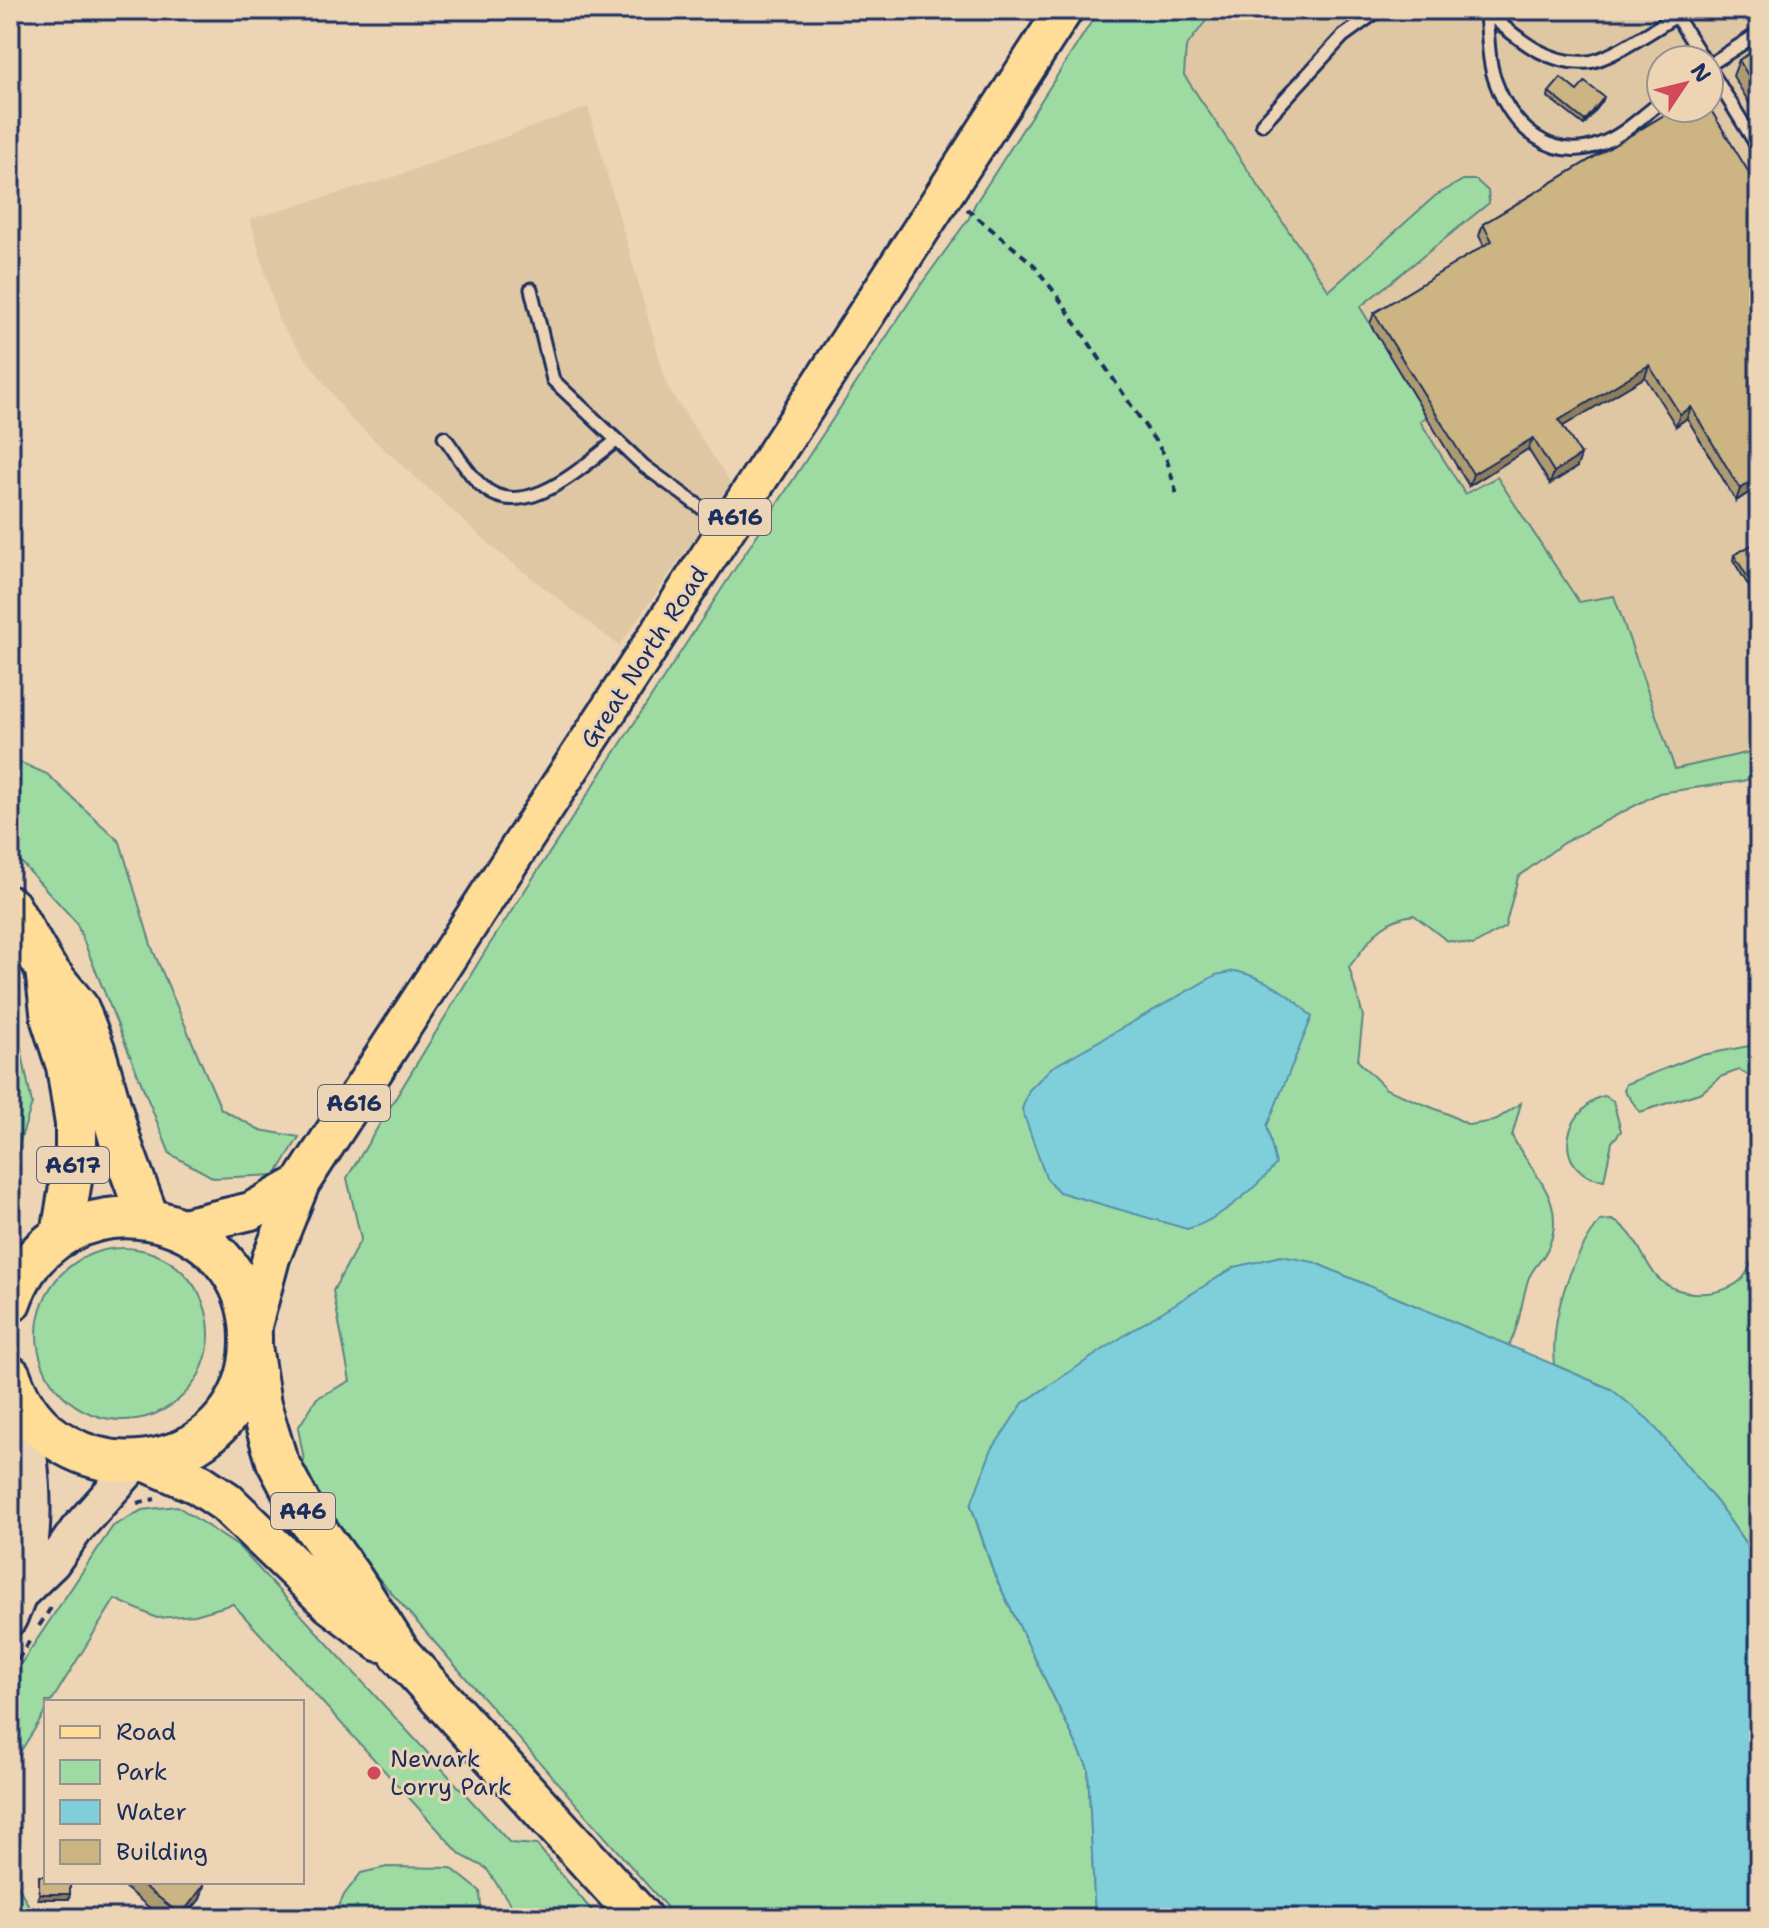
<svg xmlns="http://www.w3.org/2000/svg" width="1769" height="1928" viewBox="0 0 1769 1928" font-family="'Shantell Sans',sans-serif">
<rect width="100%" height="100%" fill="#edd4b4"/>
<filter id="ink" filterUnits="userSpaceOnUse"><feTurbulence type="fractalNoise" baseFrequency=".0125" numOctaves="2"/><feDisplacementMap in="SourceGraphic" scale="16" xChannelSelector="R" yChannelSelector="G"/><feConvolveMatrix kernelMatrix="1 2 1 2 8 2 1 2 1" color-interpolation-filters="sRGB"/></filter>
<g filter="url(#ink)">
<path fill="#dfc7a4" fill-rule="evenodd" d="M1147,10H1759V750L1675,769L1614,597L1579,602L1497,478L1465,494L1420,421L1385,433ZM1661,60H1709V108H1661Z
M588,107L668,388L732,485L619,646L497,551L349,417L279,322L250,219L391,178Z"/>
<path fill="#9edba2" stroke="#5c8580" stroke-width="2" d="M1099,10H1214L1186,47L1184,75L1329,291L1435,196L1463,180H1476L1488,191L1489,203L1360,307L1427,417L1420,421L1465,494L1497,477L1579,602L1614,596L1675,769L1759,750V775L1743,781L1659,793L1563,843L1518,877L1505,927L1473,945L1446,940L1414,915C1378,920 1371,940 1349,967L1363,1016L1358,1061L1386,1089L1448,1114L1469,1125L1494,1121L1521,1103L1512,1136C1531,1174 1569,1201 1548,1248C1543,1260 1532,1268 1528,1280C1521,1303 1520,1325 1509,1346L1313,1262L971,1506L994,1574L1088,1768L1095,1918H676L332,1525L298,1464L304,1460L298,1428L317,1398L350,1381L333,1291L361,1239L347,1178L486,950L917,290L969,218L975,204Z
M10,758L47,774L120,842L152,948L221,1109L260,1130L299,1137L276,1175L214,1178L170,1154L76,922L10,850Z
M10,993L32,1104L10,1172Z
M1749,1046H1759V1082L1739,1070L1720,1077L1702,1092L1640,1112L1624,1090L1626,1084L1697,1056Z
M1605,1096L1613,1101L1621,1131L1612,1142L1604,1180C1598,1179 1590,1178 1586,1175C1560,1158 1565,1128 1584,1109C1591,1102 1595,1097 1605,1096Z
M1612,1220C1637,1231 1640,1257 1657,1277C1676,1298 1723,1299 1743,1278C1750,1269 1755,1255 1759,1244V1563L1717,1502L1611,1389L1555,1365C1550,1316 1570,1260 1600,1221Z
M37 1334a86 86 0 1 1 172 0a86 86 0 1 1-172 0Z
M10,1443L18,1474L15,1545L10,1554Z
M177,1506L239,1547L510,1843L537,1845L598,1918H513V1908L486,1868L461,1855L233,1604L195,1615L157,1618L115,1599L51,1702H46V1711L10,1768V1680L113,1526L142,1510Z
M387,1867L451,1868L480,1891L481,1908L469,1918C454,1916 439,1913 424,1912C396,1911 361,1928 336,1913L344,1895L361,1873Z
M10,1871L31,1910L30,1917L10,1911Z"/>
<path fill="#7fcfdb" stroke="#578fa9" stroke-width="2" d="M1235,971C1264,977 1292,995 1312,1017L1267,1126L1276,1164C1258,1187 1216,1222 1187,1229L1059,1192L1046,1178L1022,1109L1029,1090L1051,1068L1216,975Z
M1281,1256L1313,1262L1611,1389L1649,1420L1717,1502L1759,1563V1918H1095L1088,1768L994,1574L971,1505L991,1451L1023,1403L1128,1333L1235,1267Z"/>
<g fill="none" stroke-linecap="round" stroke-linejoin="round">
<defs>
<path id="lane" d="M1485,10C1489,33 1487,61 1496,83C1512,127 1552,163 1600,144C1623,136 1642,116 1661,102
M1681,10L1676,16L1704,60
M1485,11C1514,35 1546,66 1588,62C1609,60 1656,28 1676,16
M1709,65L1759,33
M1709,68L1759,149
M1262,124L1343,36L1379,10
M531,289L553,380L644,466L725,525
M444,437C456,452 467,473 482,486C523,524 583,466 616,441"/>
<path id="secondary" d="M23,1592L53,1563L77,1529L137,1462
M10,1619C43,1553 36,1472 21,1402"/>
<path id="primary" d="M179,1228L251,1211L301,1183
M251,1333L271,1258L301,1183L1064,10"/>
<path id="highway" d="M10,907L46,969L78,1008L94,1049L122,1147L148,1218
M46,969L52,1020L67,1066L76,1124V1150L62,1235
M10,1302C56,1168 254,1202 251,1343C248,1482 54,1506 10,1376
M251,1346L260,1405L277,1461L305,1514L352,1579L401,1655L641,1918
M147,1461L199,1484L226,1502L331,1603L381,1641"/>
</defs>
<use href="#lane" stroke="#1b2f5e" stroke-width="17"/>
<use href="#secondary" stroke="#1b2f5e" stroke-width="38"/>
<use href="#primary" stroke="#1b2f5e" stroke-width="42"/>
<use href="#highway" stroke="#1b2f5e" stroke-width="46"/>
<path stroke="#1b2f5e" stroke-width="4" stroke-dasharray="8 6" stroke-linecap="butt" d="M967,209L1032,263L1056,294L1166,457L1177,495
M137,1503L155,1499
M39,1626L54,1603
M10,1672L32,1637"/>
<use href="#lane" stroke="#edd4b4" stroke-width="11"/>
<use href="#secondary" stroke="#edd4b4" stroke-width="32"/>
<use href="#primary" stroke="#ffdd96" stroke-width="36"/>
<use href="#highway" stroke="#ffdd96" stroke-width="40"/>
</g>
<path fill="#af9b71" stroke="#1b2f5e" stroke-width="2" d="M1759,48V119L1733,76L1739,60Z
M1577,91L1602,102L1584,125L1548,97L1549,92Z
M1676,108L1759,486L1736,501L1687,418L1676,426L1645,377L1563,426L1577,467L1550,484L1528,449L1469,486L1370,324L1374,313L1484,246L1479,236L1483,224Z
M1759,541V586L1751,590L1733,560L1734,555Z
M124,1882H201L204,1885L200,1899L184,1918H162L123,1886Z"/>
<path fill="#8f7e5c" stroke="#1b2f5e" stroke-width="2" d="M1604,97L1602,102L1584,125L1585,121Z
M1649,365L1645,377L1555,431L1559,420Z
M1691,407L1687,418L1676,426L1680,414Z
M1533,438L1528,449L1469,486L1473,474Z
M1581,455L1577,467L1550,484L1554,472Z
M1759,477V486L1736,501L1740,489Z
M1759,582V586L1751,590L1753,586Z
M204,1885L200,1899L184,1918H179Z
M39,1894H70L69,1899H38Z"/>
<path fill="#ccb483" stroke="#1b2f5e" stroke-width="2" d="M1759,48V94L1739,60Z
M1561,78L1577,91L1585,82L1604,97L1585,121L1549,92Z
M1709,107L1759,189V477L1740,489L1691,407L1680,414L1649,365L1559,420L1581,455L1554,472L1533,438L1473,474L1374,313L1492,241L1483,224L1676,108H1709Z
M1759,541V582L1753,586L1734,555Z
M39,1876H46V1882H70V1894H39Z
M139,1882H201L204,1885L181,1915Z"/>
</g>
<circle fill="#d1495b" stroke="#edd4b4" stroke-width="3" cx="374" cy="1773" r="8"/>
<g text-anchor="middle" dominant-baseline="central" stroke-width="6" stroke-linejoin="round" paint-order="stroke">
<g fill="#edd4b4" stroke="#5a6078" stroke-width="2">
<rect x="699" y="499" width="72" height="36" rx="6"/>
<rect x="318" y="1085" width="72" height="36" rx="6"/>
<rect x="37" y="1147" width="72" height="36" rx="6"/>
<rect x="271" y="1493" width="64" height="36" rx="6"/>
</g>
<g font-size="22" font-weight="bold" fill="#1b2f5e">
<text x="735" y="517">A616</text>
<text x="354" y="1103">A616</text>
<text x="73" y="1165">A617</text>
<text x="303" y="1511">A46</text>
</g>
<g font-size="24" fill="#1b2f5e" stroke="#edd4b4">
<text transform="translate(644 657) rotate(-57)">Great North Road</text>
</g>
<g font-size="24" fill="#1b2f5e" stroke="#edd4b4" text-anchor="start">
<text x="390" y="1759">Newark<tspan x="390" dy="28">Lorry Park</tspan></text>
</g>
</g>
<rect width="1769" height="1928" fill="none" stroke="#edd4b4" stroke-width="40"/>
<rect x="20" y="20" width="1729" height="1888" fill="none" stroke="#1b2f5e" stroke-width="3" filter="url(#ink)"/>
<rect x="44" y="1700" width="260" height="184" fill="#edd4b4" stroke="#999292" stroke-width="2"/>
<rect x="60" y="1726" width="40" height="12" fill="#ffdd96" stroke="#999292" stroke-width="2"/>
<text x="116" y="1740" font-size="24" fill="#1b2f5e">Road</text>
<rect x="60" y="1760" width="40" height="24" fill="#9edba2" stroke="#999292" stroke-width="2"/>
<text x="116" y="1780" font-size="24" fill="#1b2f5e">Park</text>
<rect x="60" y="1800" width="40" height="24" fill="#7fcfdb" stroke="#999292" stroke-width="2"/>
<text x="116" y="1820" font-size="24" fill="#1b2f5e">Water</text>
<rect x="60" y="1840" width="40" height="24" fill="#ccb483" stroke="#999292" stroke-width="2"/>
<text x="116" y="1860" font-size="24" fill="#1b2f5e">Building</text>
<g transform="translate(1685 84) rotate(55)"><circle r="38" fill="#edd4b4" stroke="#999292" stroke-width="2"/>
<path d="M0-6L14 30L0 20L-14 30Z" fill="#d1495b"/>
<text y="-12" font-size="22" font-weight="bold" text-anchor="middle" fill="#1b2f5e">N</text>
</g>
</svg>
